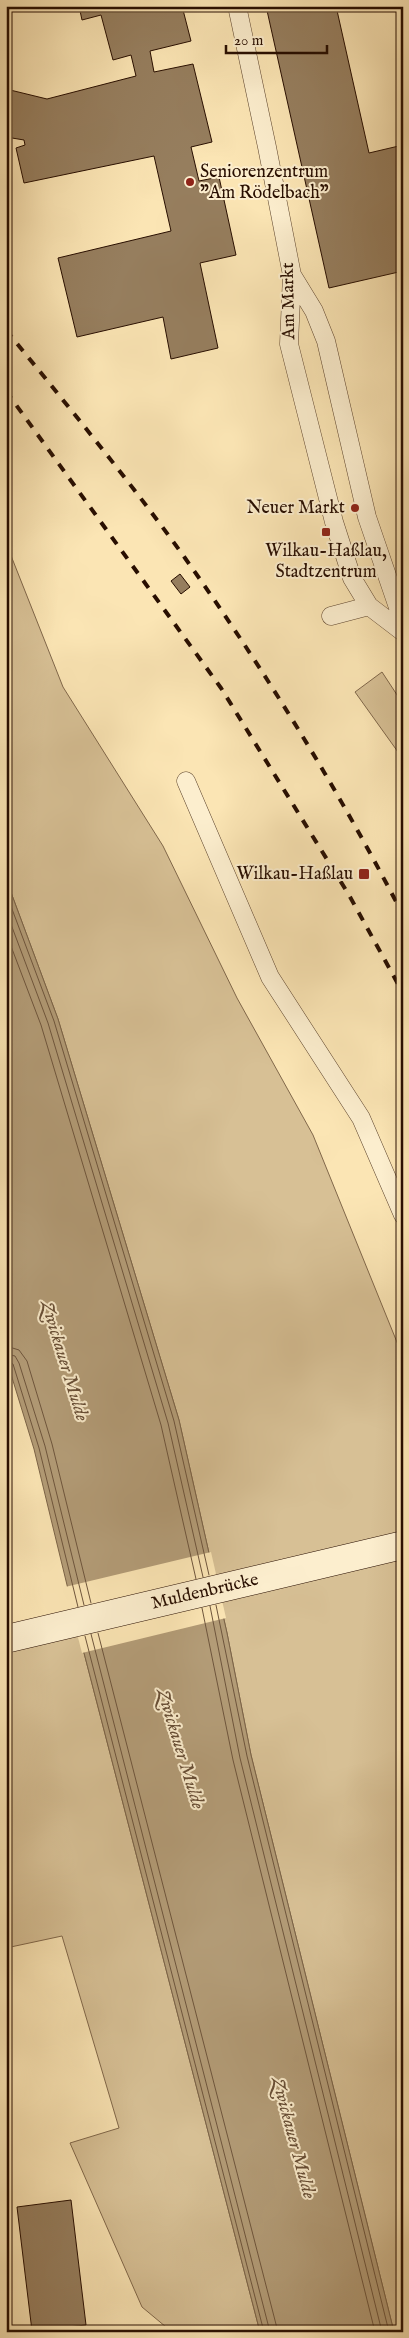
<svg xmlns="http://www.w3.org/2000/svg" width="409" height="2338" viewBox="0 0 409 2338" font-family="'IM FELL English',serif">
<rect width="100%" height="100%" fill="#fbe5b4"/>
<filter id="stains"><feTurbulence type="fractalNoise" baseFrequency=".004" numOctaves="4"/><feColorMatrix values="0 0 0 0 .2 0 0 0 0 .09 0 0 0 0 .02 0 0 0 .5 -.17"/></filter>
<radialGradient id="worn" r=".72"><stop offset=".6" stop-color="#630" stop-opacity="0"/><stop offset="1" stop-color="#630" stop-opacity=".3"/></radialGradient>
<path fill="#d7c095" stroke="#80674a" d="M6,543L63,687L163,846L237,998L313,1135L403,1357V2332H394L251,1755L227,1633L179,1420L58,1019L6,879Z
M382,672L403,704V759L355,692Z
M76,1622L260,2332H172L142,2307L70,2143L119,2128L62,1936L6,1948V1639Z"/>
<path fill="#b39c77" stroke="#7b6347" d="M6,879L58,1019L179,1420L227,1633L251,1755L394,2332H260L76,1622L34,1449L6,1358Z"/>
<path fill="#fbe5b4" d="M211,1552L226,1618L82,1653L65,1587Z"/>
<g fill="none" stroke-linecap="round" stroke-linejoin="round">
<path stroke="#6e553c" stroke-width="1" d="M6,893L54,1021L174,1421L209,1575
M6,911L48,1023L168,1423L203,1577
M6,933L41,1025L161,1425L196,1579
M6,1346L19,1350L27,1361L52,1444L91,1603
M6,1354L15,1356L19,1363L45,1446L84,1605
M6,1360L13,1364L39,1448L78,1607
M216,1605L247,1756L389,2332
M210,1606L240,1758L382,2332
M202,1608L233,1760L375,2332
M98,1633L278,2332
M91,1634L270,2332
M85,1636L264,2332"/>
</g>
<path fill="#967e5e" stroke="#280e00" d="M79,6H182L191,41L150,51L154,72L193,64L212,142L191,147L199,181L219,177L236,255L200,263L218,348L171,359L163,317L77,337L58,258L171,231L154,156L24,183L16,148L25,145L24,140L6,137V89L47,99L136,76L131,55L113,60L101,15L82,20Z
M266,6H336L369,153L403,145V271L329,288Z
M180,574L190,587L181,594L171,581Z
M71,2200L86,2325L32,2331L17,2207Z"/>
<g fill="none" stroke-linecap="round" stroke-linejoin="round">
<defs>
<path id="service" d="M237,6L267,147L292,275L289,344L334,522L352,578L369,606L403,632
M292,275L314,311L326,341L367,517L403,622
M331,616L369,606
M186,781L270,977L361,1118L403,1215"/>
<path id="secondary" d="M6,1639L403,1545"/>
</defs>
<use href="#service" stroke="#5d442d" stroke-width="19"/>
<use href="#secondary" stroke="#280e00" stroke-width="29"/>
<use href="#service" stroke="#fceece" stroke-width="18"/>
<use href="#secondary" stroke="#fceece" stroke-width="28"/>
<path stroke="#280e00" stroke-width="4" stroke-dasharray="9 9" stroke-linecap="butt" d="M6,330C67,405 129,480 185,558C266,672 339,791 403,915
M6,391L221,688L349,895L403,993"/>
</g>
<g fill="#8f2418" stroke="#fceece" stroke-width="2">
<circle cx="190" cy="182" r="5"/>
<circle cx="355" cy="508" r="5"/>
<rect x="321" y="527" width="10" height="10" rx="2.5"/>
<rect x="358" y="868" width="12" height="12" rx="2.5"/>
</g>
<g text-anchor="middle" dominant-baseline="central" stroke-width="4" stroke-linejoin="round" paint-order="stroke">
<g font-size="18" fill="#280e00" stroke="#fceece" text-anchor="end">
<text x="200" y="172" text-anchor="start">Seniorenzentrum<tspan x="200" dy="21">"Am Rödelbach"</tspan></text>
<text x="345" y="508">Neuer Markt</text>
<text x="326" y="551" text-anchor="middle">Wilkau-Haßlau,<tspan x="326" dy="21">Stadtzentrum</tspan></text>
<text x="353" y="874">Wilkau-Haßlau</text>
</g>
<g font-size="18" fill="#280e00" stroke="#fceece">
<text transform="translate(289 301) rotate(-91)">Am Markt</text>
<text transform="translate(205 1592) rotate(-13)">Muldenbrücke</text>
</g>
<g font-size="19" font-style="italic" fill="#674e36" stroke="#fceece">
<text transform="translate(64 1361) rotate(73)">Zwickauer Mulde</text>
<text transform="translate(180 1749) rotate(73)">Zwickauer Mulde</text>
<text transform="translate(293 2138) rotate(75)">Zwickauer Mulde</text>
</g>
</g>
<rect width="409" height="2338" fill="none" stroke="#fbe5b4" stroke-width="25"/>
<rect x="8" y="8" width="394" height="2323" fill="none" stroke="#280e00" stroke-width="2.5"/>
<rect x="12" y="12" width="384" height="2313" fill="none" stroke="#280e00"/>
<path d="M226 45v8h101v-8" fill="none" stroke="#280e00" stroke-width="2.5"/>
<text x="234" y="45" font-size="15" fill="#280e00" stroke="#fceece" stroke-width="4" paint-order="stroke">20 m</text>
<rect width="100%" height="100%" filter="url(#stains)"/>
<rect width="100%" height="100%" fill="url(#worn)"/>
</svg>
